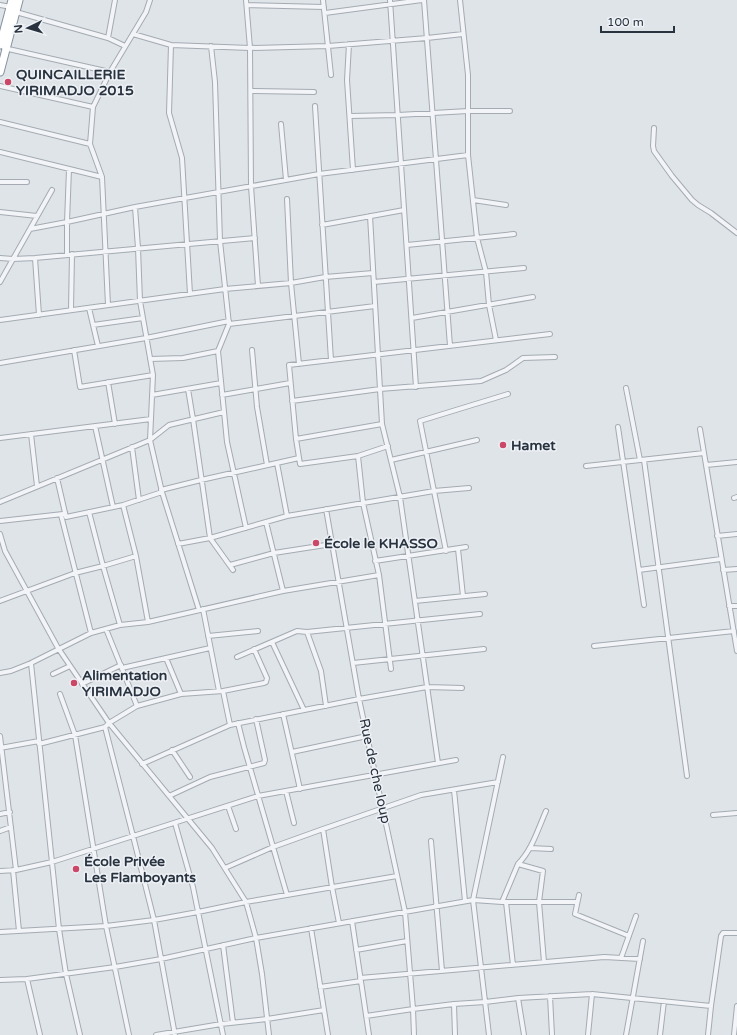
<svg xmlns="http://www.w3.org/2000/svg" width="737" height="1035" viewBox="0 0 737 1035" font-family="'Varela Round',sans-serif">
<rect width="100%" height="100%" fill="#dfe4e8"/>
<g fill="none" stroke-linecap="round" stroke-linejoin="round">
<defs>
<path id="street" d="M246,0L250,48L251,186L258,286
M323,0L331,75
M390,0L416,387
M424,0L450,346
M460,0L468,75V155L477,238L486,272L489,305L496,340
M0,5L11,7
M247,5L324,7
M16,12L108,38L125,46
M325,13L422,0
M133,34L171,45
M108,38L115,0
M349,44L347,80L353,170
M211,46L215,82L220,241L229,324L218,351L227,442L246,528
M4,48L110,72
M0,86L93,107
M251,91L314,92
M315,106L331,360
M350,116L398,115L468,111H510
M0,122L90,144
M281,124L286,180
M654,128L653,146L654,151L672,176L692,200L698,205L711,213L737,233
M0,152L102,177
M0,182H27
M287,199L291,283L299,364
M473,200L506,205
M135,207L138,248L140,301L153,375L150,440L162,492L199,610
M0,212L37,216
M370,216L382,424L400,497L438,763
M322,225L404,210
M30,229L67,222L135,207L319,174L468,155
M407,245L514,234
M67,255V222L69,169
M0,258L13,259L35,258L255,238
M35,258L39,315
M0,282L52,190
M374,282L524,268
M190,294L182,158L169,113L171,45L250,48L328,46L427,38L463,34
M108,305L102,177L90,144L93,107L110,72L146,12L150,0
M89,308L98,346
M71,310L72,254
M412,318L533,297
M0,320L225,289L291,283L325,277L373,273
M229,324L375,306
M93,325L143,318
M74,350L80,387L153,375
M252,350L257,407L267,465
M150,359L183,358L218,351
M0,363L146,338L229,321
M108,382L115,424
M626,388L640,460
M188,389L193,419L210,538L233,570
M152,395L221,383
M222,395L290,383
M292,401L380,389L481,381L506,370L523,358L555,357
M95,426L113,507
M618,427L644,605
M700,429L737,651
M31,434L37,486
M0,438L151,419
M296,439L382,424
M388,446L358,456L300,464L296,439L289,365L550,334
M132,447L139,500
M358,456L363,503L379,575L391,669
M391,460L477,440
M644,460L687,776
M277,463L287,516
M706,465L737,462
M586,466L704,453
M57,478L66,517L123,505L162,492
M161,490L201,480L299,458
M734,498L737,497
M0,502L150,440L169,425L224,412
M123,505L136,556L148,622
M326,509L359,699L405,912L413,1009L414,1035
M89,512L103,566L120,625
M61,515L91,633
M0,521L63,514
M266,522L283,591
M0,534L5,551L58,648L109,723L212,848L246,902L256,938L262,974L269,1035
M717,536L737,534
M178,544L210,538L287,516L434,491L469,488
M458,549L463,596
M446,551L420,421L508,394
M375,561L466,547
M230,565L274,553L332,544
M639,570L721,559
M723,570L737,569
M0,601L75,573L103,566L136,556
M415,601L485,594
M729,606H737
M203,609L219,691
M106,629L137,706
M307,632L321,671L326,706
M208,636L258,631
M272,642L304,710
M594,646L734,631
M237,657L297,631L307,632L480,614
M166,658L181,694
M31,663L59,929L66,974L80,1035
M353,663L484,649
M122,668L210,648
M0,673L11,671L31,663L91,633L120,625L148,622L283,591L379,575
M53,674L70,666
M82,684L121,665
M223,691L230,725
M60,694L75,735L106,926L129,1035
M283,714L300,789
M238,723L244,747L287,895
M105,727L133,836L154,920L175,1035
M0,736L16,870
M39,744L105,727L109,723L137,706L181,694L223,691L264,683L266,682L267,678L254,649
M0,748L39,741
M172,750L190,777
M292,752L367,736
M142,764L230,725L359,699L427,687L462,688
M454,790L465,901
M286,791L294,823
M169,796L210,777L264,763L265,760L256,719
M228,806L236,829
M0,814L10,812
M713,815L737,813
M175,823L193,887L223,1035
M323,829L332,887L339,923
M0,831L11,827
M431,841L442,971
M530,848L551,849
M518,864L543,871L539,902L544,962
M225,868L273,847L323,829L421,795L498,782
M13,870L19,931
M0,871L16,870L52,862L258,796L456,760
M579,895L575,914L629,936
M502,902L518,864C532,850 538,829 546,811
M506,902L513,965
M352,921L369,1035
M311,928L328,1035
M0,932L106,926L154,920L198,912L246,902L397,876
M223,945L233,1023
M356,950L407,941
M621,958L636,916
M360,978L604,957L640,959
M27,979L40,1035
M0,980L27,979L115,967L161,959L256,938L473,900L502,902H577
M320,987L361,981
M550,996L552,1035
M518,998L524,1035
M366,1016L413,1009L454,1004
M156,1035L221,1024L267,1019L324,1010
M455,1035L454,1004L485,1002L518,998L592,994L711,1006
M489,1035L473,900L503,757
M588,1035L592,994
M626,1035L643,941
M660,1035L664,1001
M708,1035L711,1006L721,936L723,933H737
M734,1035L737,1006"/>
<path id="highway" d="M0,45L12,0
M0,72L19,0"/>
</defs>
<use href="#street" stroke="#a4abb2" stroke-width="6"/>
<use href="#highway" stroke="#87939f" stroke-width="9"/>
<use href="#street" stroke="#f2f4f7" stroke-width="4"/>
<use href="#highway" stroke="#fff" stroke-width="7"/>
</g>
<g fill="#cc4667" stroke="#eff2f6" stroke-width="1.5">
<circle cx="8" cy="82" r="4"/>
<circle cx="503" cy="445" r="4"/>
<circle cx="316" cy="543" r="4"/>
<circle cx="74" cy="683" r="4"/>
<circle cx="76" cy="869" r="4"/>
</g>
<g text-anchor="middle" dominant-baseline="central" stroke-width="3" stroke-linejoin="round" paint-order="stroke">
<g font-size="14" font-weight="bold" fill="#28333f" stroke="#eff2f6" text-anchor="start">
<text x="16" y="74">QUINCAILLERIE<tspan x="16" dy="16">YIRIMADJO 2015</tspan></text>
<text x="511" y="445">Hamet</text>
<text x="324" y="543">École le KHASSO</text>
<text x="82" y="675">Alimentation<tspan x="82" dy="16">YIRIMADJO</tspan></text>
<text x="84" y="861">École Privée<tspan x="84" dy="16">Les Flamboyants</tspan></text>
</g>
<g font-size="14" fill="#28333f" stroke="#eff2f6">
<text transform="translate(375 771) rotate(78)">Rue de che loup</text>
</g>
</g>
<g transform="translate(28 28) rotate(265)" stroke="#eff2f6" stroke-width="3" paint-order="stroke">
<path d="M0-3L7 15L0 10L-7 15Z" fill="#28333f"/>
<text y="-6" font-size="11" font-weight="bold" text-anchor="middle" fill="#28333f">N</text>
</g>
<path d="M601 26v6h73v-6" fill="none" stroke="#28333f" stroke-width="2"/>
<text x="607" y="26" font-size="12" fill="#28333f" stroke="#eff2f6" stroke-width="3" paint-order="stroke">100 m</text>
</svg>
